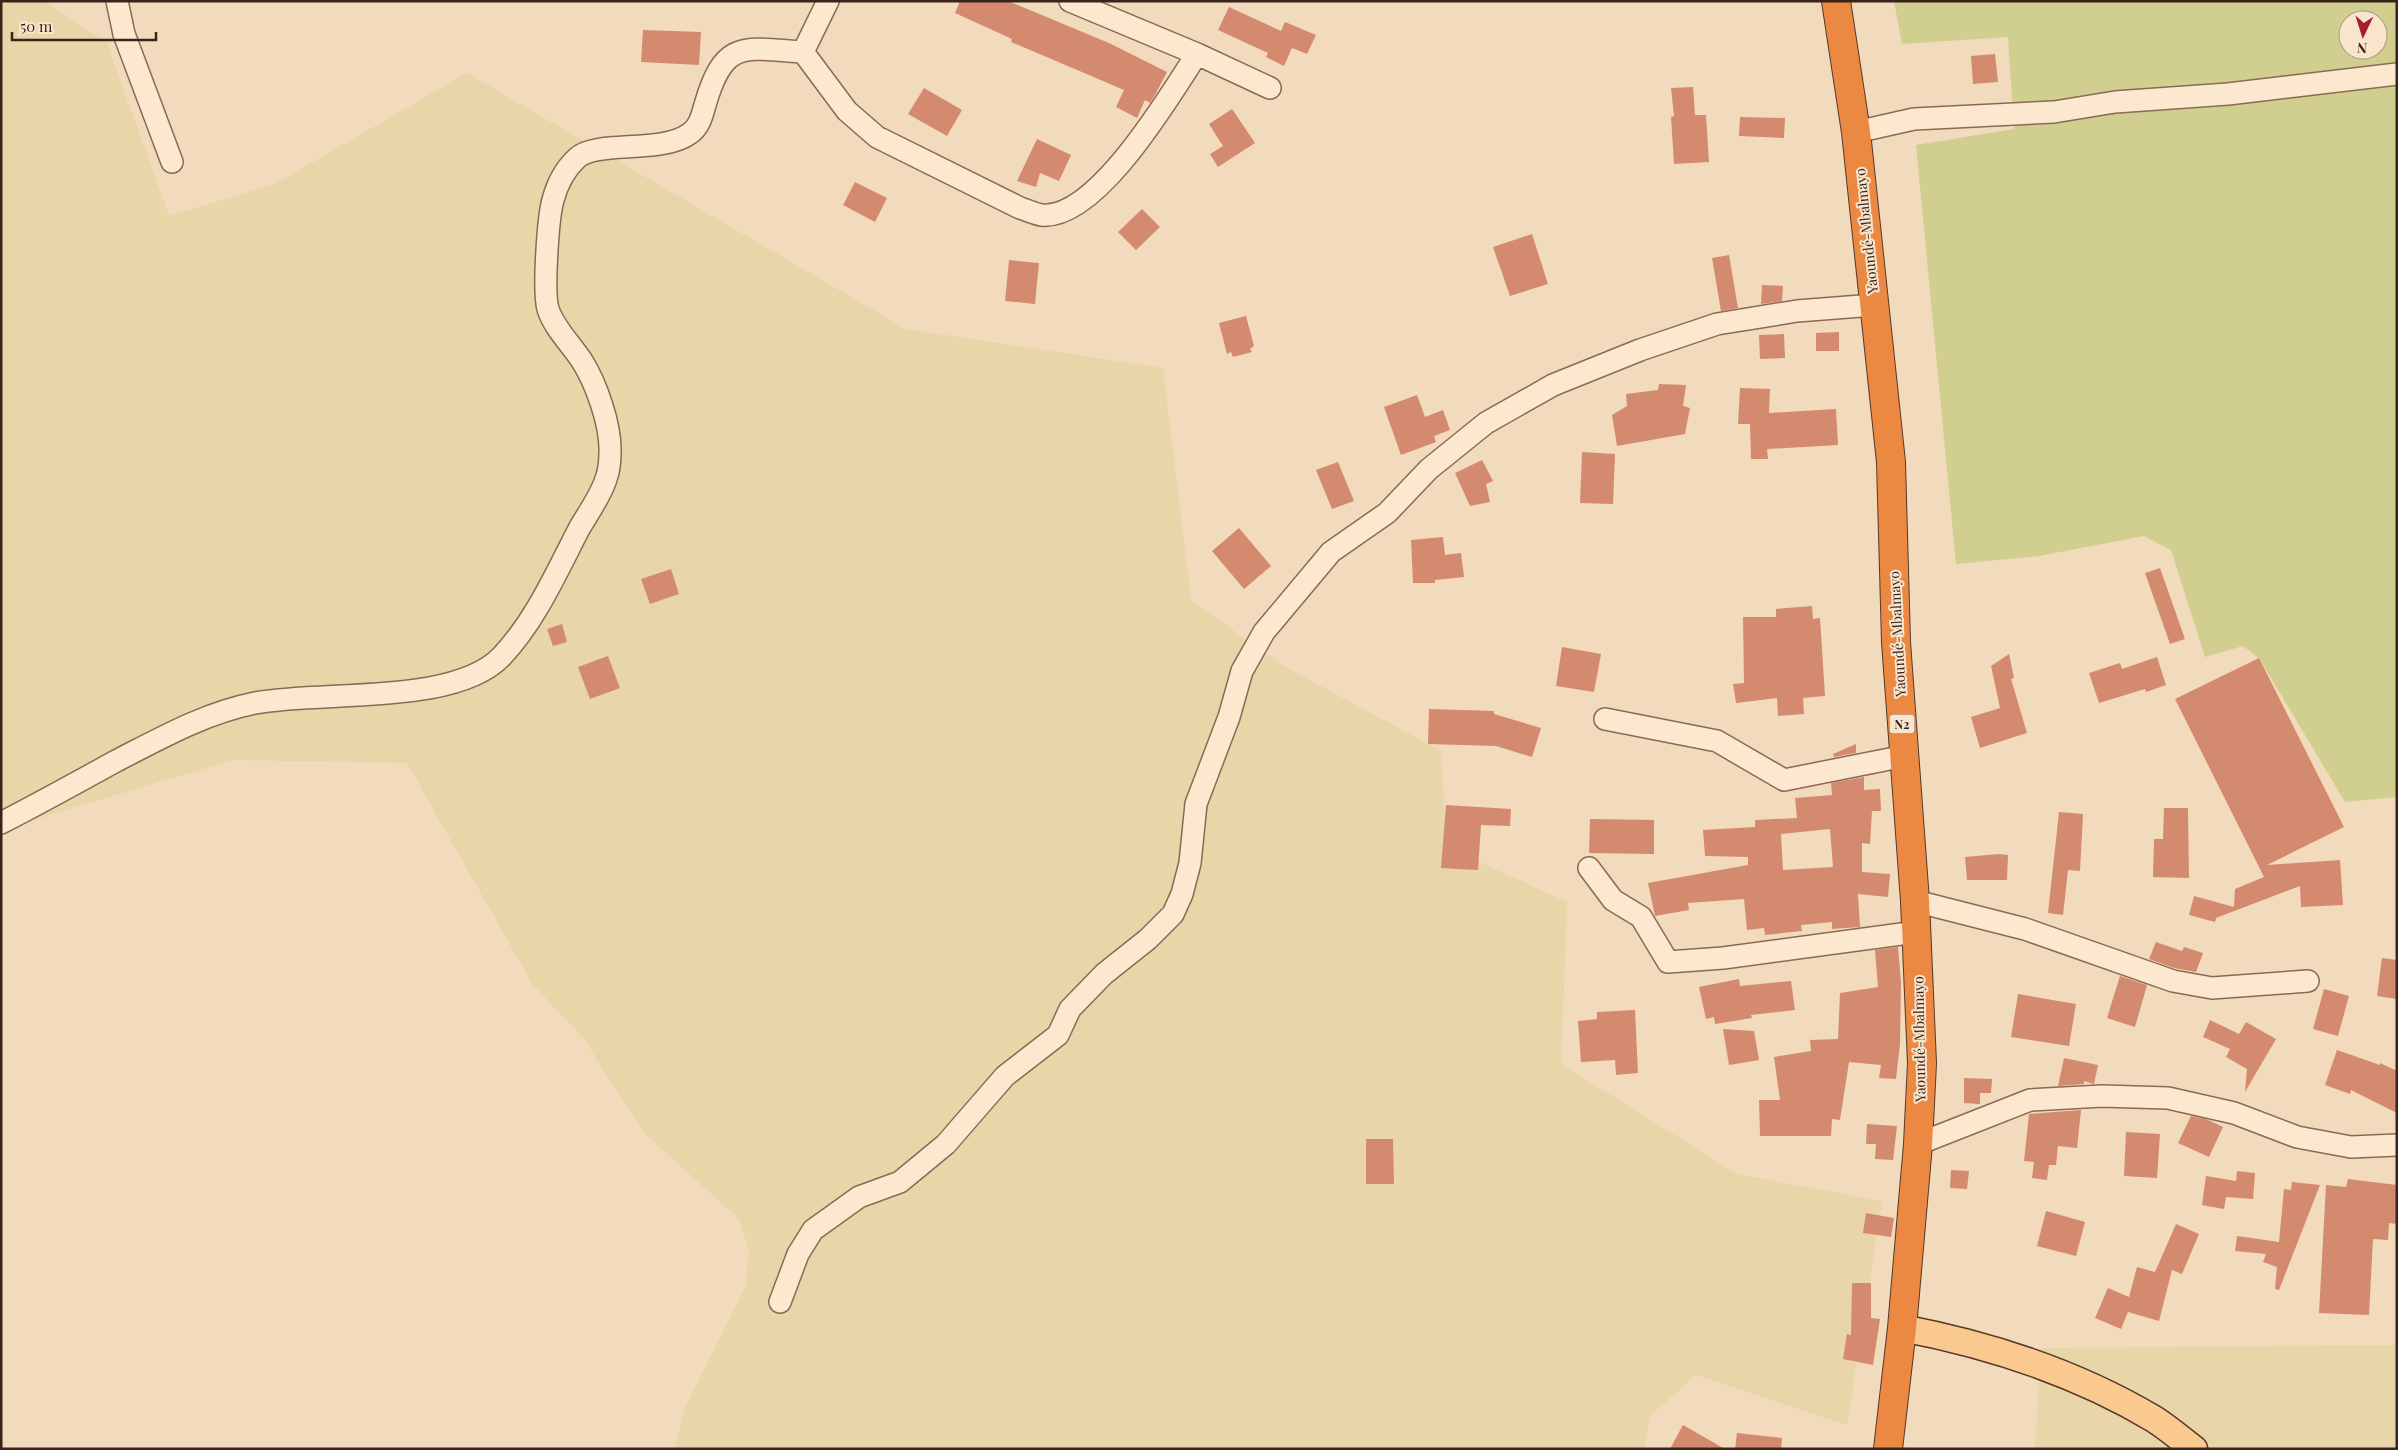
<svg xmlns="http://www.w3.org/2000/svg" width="2398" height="1450" viewBox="0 0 2398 1450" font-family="'Playfair Display',serif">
<rect width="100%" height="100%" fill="#f2dabc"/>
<path fill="#e8d5a8" d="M1,1H45L107,43L169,216L275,184L467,73L906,329L1163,368L1191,600L1280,664L1441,751L1446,847L1567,902L1561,1064L1737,1174L1882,1201L1847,1425L1696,1375L1650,1416L1644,1449H675L684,1410L746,1286L749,1250L739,1219L643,1132L584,1039L533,985L407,763L233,760L29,821L1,835Z
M2397,1345V1449H2035L2041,1348Z"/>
<path fill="#d0cf8f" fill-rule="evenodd" d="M1894,1H2397V797L2345,802L2259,658L2243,646L2205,657L2171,550L2144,536L2039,556L1956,564L1916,145L2014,129L2008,37L1902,44ZM2348,20H2378V50H2348Z"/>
<path fill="#d48a6e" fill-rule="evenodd" d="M960,1H1008L1109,43L1167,72L1155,95L1150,103L1145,100L1137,118L1116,107L1124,90L1011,42L1012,39L955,13Z
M1229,7L1281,31L1285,22L1316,35L1307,54L1292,48L1284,66L1266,57L1268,53L1218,30Z
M643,30L701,32L699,65L641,62Z
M1995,54L1998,82L1973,84L1971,56Z
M1693,87L1695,115H1706L1709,162L1674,164L1671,117L1674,116L1671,88Z
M924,88L962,110L947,136L908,114Z
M1232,109L1255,143L1218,167L1210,154L1223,146L1209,124Z
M1740,117L1785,118L1784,138L1739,136Z
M1037,139L1071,155L1059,181L1040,173L1036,187L1017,181Z
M855,182L887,198L875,222L843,205Z
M1142,209L1160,227L1136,250L1118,232Z
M1532,234L1548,284L1510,296L1493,247Z
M1729,255L1738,308L1721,311L1712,258Z
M1009,260L1039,263L1035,304L1005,301Z
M1762,285L1783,286L1782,301L1761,304Z
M1246,316L1254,346L1250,349L1252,352L1233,357L1231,352L1227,354L1219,323Z
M1839,332V351H1816V333Z
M1784,334L1785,358L1760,359L1759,335Z
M1659,384L1686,385L1683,406L1690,408L1685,434L1617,446L1612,415L1627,406L1626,394L1658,390Z
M1740,388L1770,389L1769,413L1836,409L1838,445L1767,449L1768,459H1751L1750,424H1738Z
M1417,395L1425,417L1443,410L1450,430L1434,436L1436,442L1401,455L1384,407Z
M1582,452L1615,454L1613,504L1580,503Z
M1482,460L1493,481L1486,484L1490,502L1470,506L1455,473Z
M1338,462L1354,501L1332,509L1316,470Z
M1239,528L1271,566L1244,589L1212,551Z
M1443,537L1445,555L1461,553L1464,577L1435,580V583H1413L1411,540Z
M2160,568L2185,639L2170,644L2145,573Z
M671,569L679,594L650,604L641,579Z
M1812,606L1813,619L1820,618L1825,696L1803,698L1804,714L1778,716L1777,698L1736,703L1733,684L1744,683L1743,617H1776V609Z
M562,624L567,642L553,646L547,629Z
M1562,647L1601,654L1594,692L1556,686Z
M2009,654L2014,678L2011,679L2027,733L1980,748L1971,717L2000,708L1991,666Z
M608,656L620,688L590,699L578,667Z
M2157,657L2166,685L2146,692L2145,689L2099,703L2089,673L2120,663L2122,669Z
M2259,658L2344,827L2267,865L2340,860L2343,905L2301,907L2300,886L2216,918L2215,922L2189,915L2194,896L2234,907L2235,889L2264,877L2175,699Z
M1429,709L1494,711V714L1541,728L1532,757L1496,746L1428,744Z
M1856,744V753L1834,757L1833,754Z
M1864,777V790L1880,789L1881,811H1872L1870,844L1862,843V872L1890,874L1888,897L1858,894L1860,927L1832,929V922L1801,925L1802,931L1765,935L1764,928L1747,930L1744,899L1688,903L1689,910L1655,916L1648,883L1748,865V857L1705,856L1703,830L1755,827V820L1797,818L1795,798L1832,795L1831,783ZM1830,829L1833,867L1783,870L1781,834Z
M1446,805L1511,809L1510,826L1481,825L1478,870L1441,868Z
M2164,808H2188L2189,878L2153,877L2154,839H2163Z
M2059,812L2083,814L2080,871L2068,870L2063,915L2048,913Z
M1590,819L1654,820V854L1589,853Z
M1999,854L2008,855L2007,880H1967L1965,857Z
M2156,942L2182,951L2184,947L2203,953L2196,972L2174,968L2149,959Z
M1898,947L1901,982L1900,1044L1896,1079L1879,1078L1881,1065L1849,1062L1840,1120L1832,1119L1831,1136H1760L1759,1100H1780L1774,1057L1811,1051L1810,1040L1838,1039L1840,993L1878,987L1875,950Z
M2382,958L2397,960V999L2377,996Z
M2120,976L2147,985L2135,1027L2107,1018Z
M1739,979L1740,986L1791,981L1795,1010L1751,1015L1752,1018L1715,1024L1714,1017L1706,1019L1699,987Z
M2324,989L2349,996L2338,1036L2313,1029Z
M2018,994L2076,1004L2069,1046L2011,1037Z
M1635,1010L1638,1073L1616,1075L1615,1060L1581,1062L1578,1021L1597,1019V1012Z
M2210,1020L2239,1034L2246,1022L2276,1039L2245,1092L2247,1069L2226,1057L2230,1049L2203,1037Z
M1723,1029L1754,1031L1759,1060L1729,1065Z
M2337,1050L2380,1065V1063L2397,1071V1113L2351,1090L2350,1094L2325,1085Z
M2064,1058L2098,1065L2094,1084L2084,1081V1084L2058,1086Z
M1964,1078L1992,1079L1991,1093H1980V1104L1964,1103Z
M2081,1110L2077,1148L2058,1146L2056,1165H2049L2047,1180L2032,1178L2034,1162L2024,1161L2029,1114Z
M2191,1116L2206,1119L2223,1127L2209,1157L2178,1143Z
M1867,1124L1897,1126L1893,1160L1875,1159L1876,1144H1866Z
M2126,1132L2160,1134L2157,1178L2124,1176Z
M1366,1139H1393L1394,1184H1366Z
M1951,1170L1969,1171L1967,1189L1950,1188Z
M2237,1171L2255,1173L2253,1199L2226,1197L2224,1209L2202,1205L2206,1176L2236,1181Z
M2348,1179L2397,1185V1224L2389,1223L2388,1240L2373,1239L2369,1315L2319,1313L2326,1185L2346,1187Z
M2292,1182L2320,1185L2279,1290L2275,1289L2277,1267L2263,1262L2266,1254L2235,1251L2237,1236L2279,1242L2284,1189L2291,1190Z
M2046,1211L2085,1222L2076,1256L2037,1246Z
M1866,1213L1894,1218L1891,1237L1863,1233Z
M2176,1224L2199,1234L2182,1274L2172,1270L2159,1321L2128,1312L2121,1329L2095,1318L2108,1288L2129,1297L2137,1267L2155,1272Z
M1852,1283H1871V1318L1880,1319L1873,1365L1843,1359L1847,1334L1851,1335Z
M1683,1425L1725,1449H1670Z
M1737,1433L1782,1438L1781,1449H1735Z"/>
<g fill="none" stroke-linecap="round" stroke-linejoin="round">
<defs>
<path id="minor" d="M117,1L124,34L172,162
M1070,1L1197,54L1270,88
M803,52L828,1
M1856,132L1914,119L2054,112L2115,102L2228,94L2397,74
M1605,719L1717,741L1784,780L1905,756
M1,823C40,803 78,782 116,761C161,738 205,713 255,703C321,690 455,706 502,656C536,620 557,571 580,527C589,512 601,495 606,479C609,471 610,460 610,452C611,425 596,383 582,361C571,344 554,328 548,309C543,292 548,217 553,200C557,185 565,169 577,158C596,140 661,154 689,134C699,128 702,116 705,105C724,39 743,48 803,52L847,111L877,137L1020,208C1027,210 1035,214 1042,215C1097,220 1170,95 1197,54
M1589,868L1613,900L1641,917L1668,962L1723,958L1916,932
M1915,901L2025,929L2173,981L2212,988L2308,981
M1918,1144L2030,1100L2102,1096L2168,1098L2234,1113L2297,1137L2351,1147L2397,1145
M780,1302L798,1254L813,1230L859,1197L900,1182L946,1144L1005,1076L1058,1035L1070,1009L1104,974L1148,939L1173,914L1182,894L1190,863L1196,804L1229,717L1242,671L1264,632L1331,552L1387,513L1429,469L1486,423L1553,385L1640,350L1717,324L1797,311L1874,305"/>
<path id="major" d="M1902,1328C1991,1345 2077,1373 2154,1419C2168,1428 2181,1439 2194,1449"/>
<path id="highway" d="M1836,1L1856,132L1891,462L1896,642L1915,901L1922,1063L1918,1144L1902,1328L1888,1449"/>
</defs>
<use href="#minor" stroke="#8b6954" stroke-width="24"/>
<use href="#major" stroke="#573829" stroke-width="29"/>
<use href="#highway" stroke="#573829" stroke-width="30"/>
<use href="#minor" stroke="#fce8cf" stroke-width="21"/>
<use href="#major" stroke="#fac98f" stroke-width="26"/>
<use href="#highway" stroke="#eb8942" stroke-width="28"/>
</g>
<g text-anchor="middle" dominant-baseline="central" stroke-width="4" stroke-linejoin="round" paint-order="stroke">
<rect fill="#f9e5cc" stroke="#725e4f" stroke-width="1" x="1889.5" y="714.5" width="25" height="19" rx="4"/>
<g font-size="12" font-weight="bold" fill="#38241a">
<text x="1902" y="724">N2</text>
</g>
<g font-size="14" fill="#38241a" stroke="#f9e5cc">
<text transform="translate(1866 231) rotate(-96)">Yaoundé-Mbalmayo</text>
<text transform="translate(1897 634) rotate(-93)">Yaoundé-Mbalmayo</text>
<text transform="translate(1919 1039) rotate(-91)">Yaoundé-Mbalmayo</text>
</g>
</g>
<rect width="2398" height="1450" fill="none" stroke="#38241a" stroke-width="5"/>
<g transform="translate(2363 35) rotate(184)"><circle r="24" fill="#f9e5cc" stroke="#ac9885"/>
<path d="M0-4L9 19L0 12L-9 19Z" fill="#9f1e31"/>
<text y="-8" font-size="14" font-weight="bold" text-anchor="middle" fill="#38241a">N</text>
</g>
<path d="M12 32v8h144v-8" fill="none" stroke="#38241a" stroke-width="2.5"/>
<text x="20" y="32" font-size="15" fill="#38241a" stroke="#f9e5cc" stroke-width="4" paint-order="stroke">50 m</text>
</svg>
